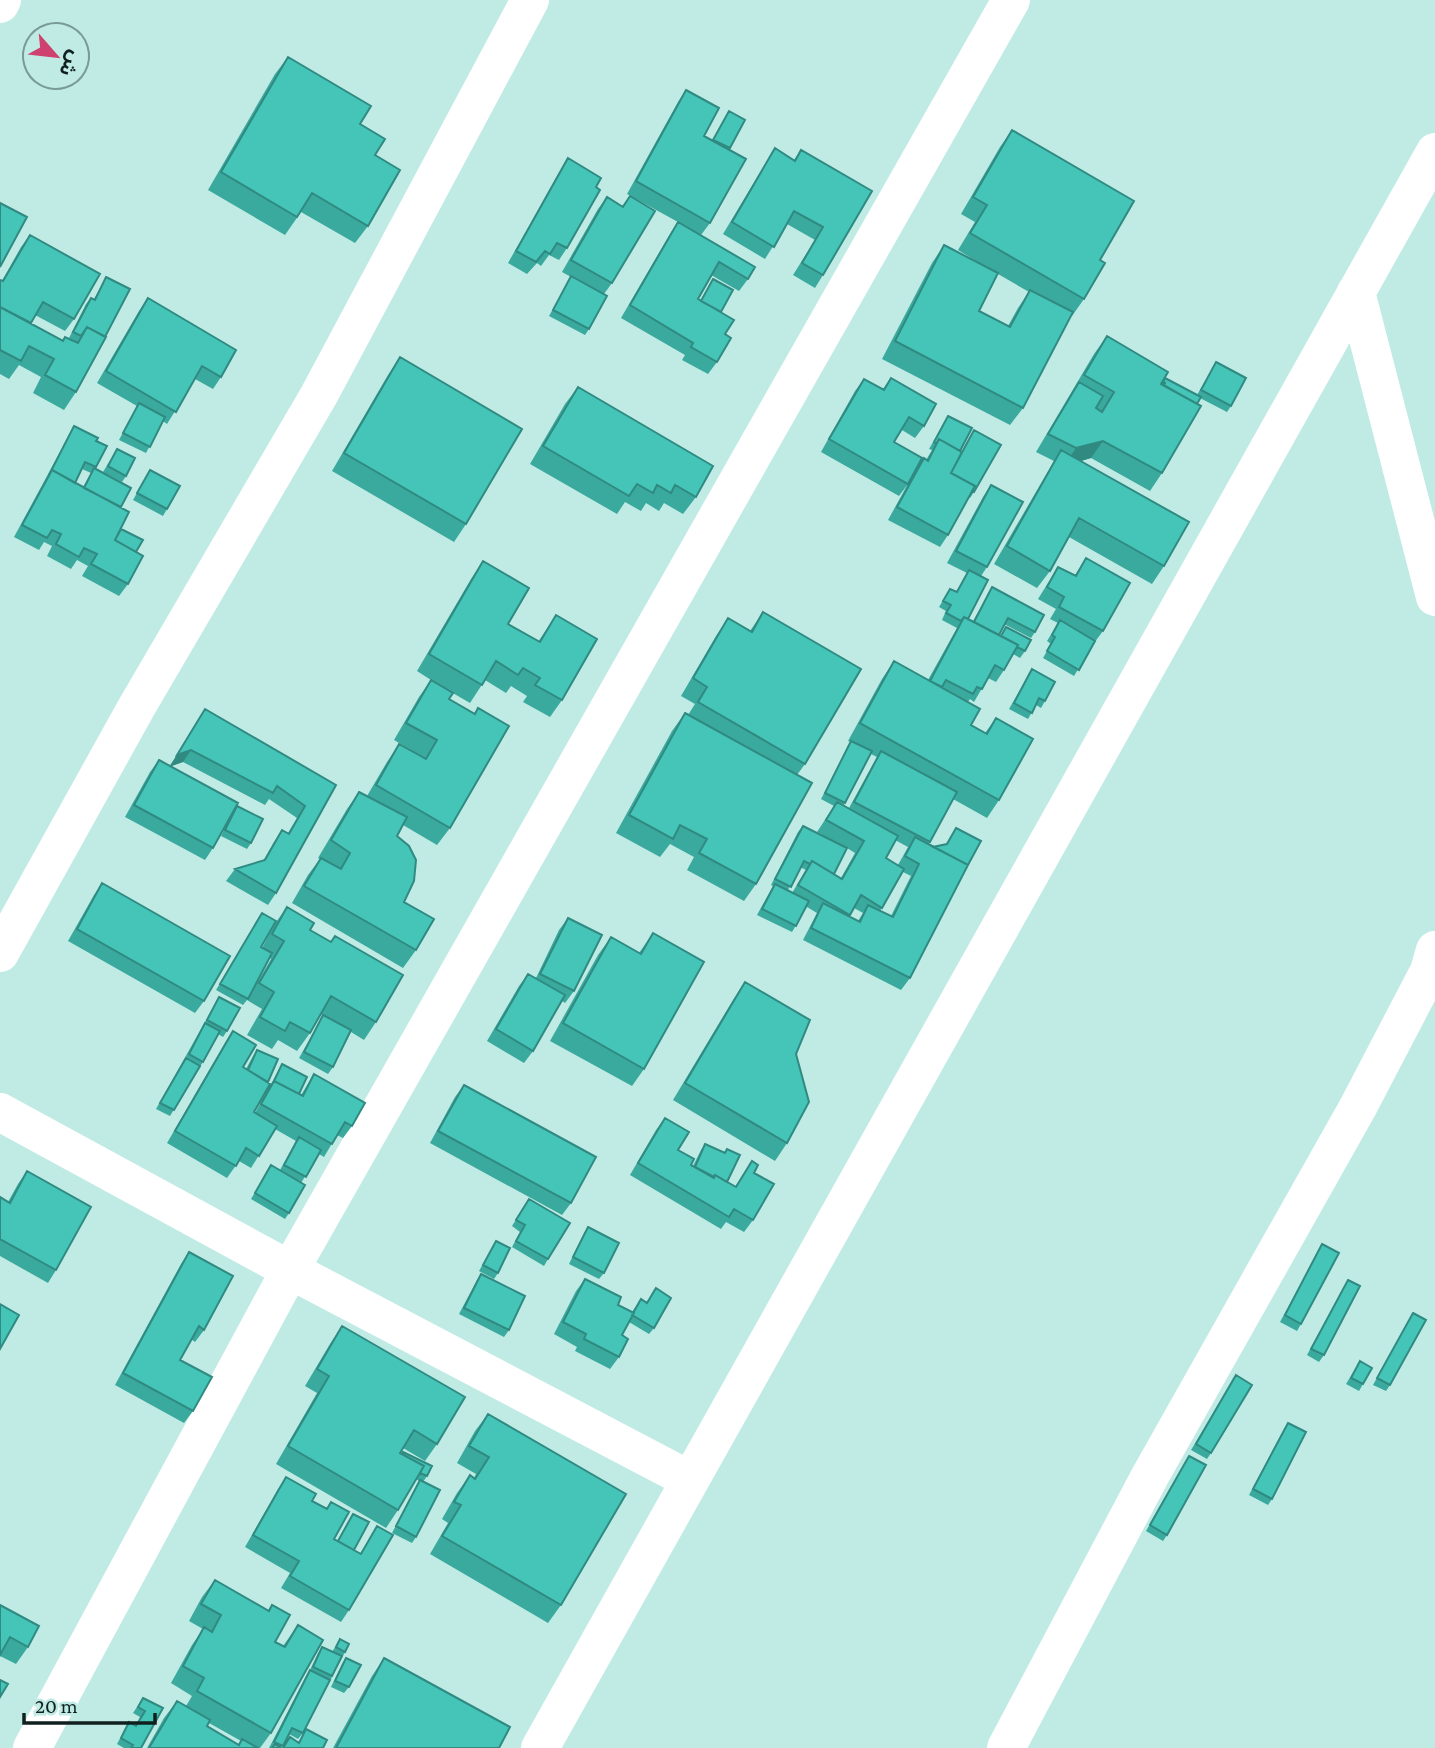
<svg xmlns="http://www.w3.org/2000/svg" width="1435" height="1748" viewBox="0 0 1435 1748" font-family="'Crimson Pro','Noto Sans Arabic',serif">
<rect width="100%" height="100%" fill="#c0ebe5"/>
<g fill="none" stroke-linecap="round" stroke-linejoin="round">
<path stroke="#fff" stroke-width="38" d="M0,4L2,0
M1356,292L1435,597
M0,953L136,708L319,395L530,0
M0,1112L290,1270L690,1480
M32,1748L290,1270L1011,0
M540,1748L1435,152
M1006,1748L1150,1476L1358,1107L1429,971L1435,950"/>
</g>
<path fill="#3aa99e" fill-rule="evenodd" d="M288,57L360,124L375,155L368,226L355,243L301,212L285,235L208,190L275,74Z
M686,90L704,136L712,141L729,111L745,120L729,150L710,223L701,235L748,279L739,291L711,275L698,299L700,301L713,279L725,334L717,362L708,374L682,360L685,355L621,318L670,234L678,222L627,194L678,102Z
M1012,130L1100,260L1084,299L1072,316H1071L1023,408L1010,425L882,359L932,263L944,245L989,269L958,250L975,222L961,214L1000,147ZM998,274L1029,292L1018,308L1008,326L979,311Z
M775,148L794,160L801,150L872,191L823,275L815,288L793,275L815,240L787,224L765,259L723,234L767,161Z
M568,158L567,248L559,260L549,255L541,266L537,263L527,274L508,263L560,171Z
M630,196L612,283L604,294L589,329L585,335L549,316L571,277L562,272L598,209L607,197L622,206Z
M30,235L74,319L65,331L35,315L31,323L63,341L76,342L69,338L86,304L91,298L94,299L106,277L76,392L64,410L33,393L41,377L19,365L9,379L0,374V280L2,281L21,247Z
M148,298L221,377L213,389L195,379L167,424L163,421L146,453L119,440L137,406L97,383L139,311Z
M1107,336L1165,378L1197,395L1216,362L1231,406L1227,412L1200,398L1162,473L1150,491L1091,458L1081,461L1164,566L1152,584L1069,537L1050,571L1037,588L994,564L1054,461L1036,452L1094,354Z
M400,357L466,524L454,542L332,471L388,375Z
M891,378L924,426L915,438L902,430L894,442L908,484L899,496L821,452L855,391L864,379L883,389Z
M578,387L696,497L683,514L664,503L659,511L646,503L641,511L625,502L617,514L530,464L565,404Z
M948,416L960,451H962L974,430V492L970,498L969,497L948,535L940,547L888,520L915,471L924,458L926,460L932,450L929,449Z
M74,426L107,446L95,469L120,507L119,533L136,552L128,584L119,596L82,576L88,566L77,560L71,569L47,556L52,546L44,542L39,550L14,537ZM82,469L91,473L83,487L75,483Z
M117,449L126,476L122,482L103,472Z
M150,470L167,509L163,516L133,500Z
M991,485L987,567L981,576L968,619L973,621L992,587L1035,632L1031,638L1004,624L999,635L1000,636L1006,627L1025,651L1020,658L1013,654L1004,670L996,682L988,678L974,702L970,699L968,702L971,725L985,733L996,718L999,800L987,818L953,799L929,844L933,847L946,844L956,828L910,978L901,990L803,940L817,913L807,907L792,932L757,915L773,886L771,885L798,832L803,826L844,847L817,832L834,806L821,799L851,742L848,741L882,679L894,661L928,680L957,628L942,620L946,611L939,607L950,589L956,592L967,573L947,563L983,497ZM871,754L877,757L849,808L844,805ZM895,840L908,847L898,865L886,858ZM847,848L855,853L841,878L834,874ZM800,867L806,870L792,893L788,890ZM903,872L911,876L891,916L880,911ZM854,908L863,913L858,921L849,916Z
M1086,558L1103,631L1094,643L1074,676L1043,658L1051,644L1047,641L1058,623L1050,619L1056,609L1038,599L1058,567L1075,575Z
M483,561L508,624L538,642L556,615L562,700L550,717L523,702L527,696L511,686L506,693L485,680L470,703L451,692L449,699L474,714L478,708L450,828L437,845L403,825L397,836L404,902L416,950L403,968L292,903L308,875L320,859L318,858L347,809L359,792L367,796L387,762L399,744L424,758L394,740L419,697L431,680L417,671L471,579Z
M763,612L805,764L797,775L756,884L744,901L687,870L694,857L670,844L660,857L616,833L672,731L685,713L688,715L695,704L681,696L716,636L728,618L750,631Z
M1032,669L1045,701L1041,708L1036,705L1028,719L1009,709Z
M205,709L336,785L276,893L268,905L226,881L235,869L263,861L274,842L282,830L288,833L297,818L269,799L265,805L183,762L171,766L234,810L251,843L247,849L221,836L231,816L213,848L205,860L125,817L150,772L159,760L170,766Z
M102,883L204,1001L195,1013L68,941L94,895Z
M287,907L310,930L376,1022L364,1040L351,1032L333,1067L328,1074L299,1058L323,1016L321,1014L310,1033L297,1051L278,1040L272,1049L247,1035L262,1009L247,1000L243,1005L216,990L262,913L261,947L262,948L274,925ZM270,958L271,959L249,997Z
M568,918L574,991L565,1003L562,1001L533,1051L524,1063L487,1041L519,986L528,974L536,978L559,930Z
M653,933L644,1069L632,1086L550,1041L598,955L611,937L639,953Z
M745,982L796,1054L787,1143L775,1161L673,1100L733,1000Z
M219,997L227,1031L223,1037L218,1034L203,1062L199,1068L170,1116L156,1109Z
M233,1031L243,1067L246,1069L253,1056L257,1050L254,1112L255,1113L282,1064L299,1094L301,1095L314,1074L352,1126L343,1138L337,1135L324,1157L319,1154L301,1183L289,1213L285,1219L251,1199L271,1165L280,1170L296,1141L275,1129L251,1168L239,1161L227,1178L167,1143L225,1043Z
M464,1085L571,1203L562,1215L430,1143L455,1097Z
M665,1118L678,1150L691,1165L693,1166L701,1150L705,1144L727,1182L735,1187L752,1161L753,1220L744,1232L726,1222L721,1229L630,1175L656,1130Z
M27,1171L56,1270L48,1283L0,1256V1197L8,1202L18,1184Z
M525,1205L548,1259L544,1266L512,1247L520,1232L512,1226Z
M588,1227L604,1273L599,1279L569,1264L584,1233Z
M496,1241L498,1273L494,1279L479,1271Z
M1322,1244L1301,1324L1297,1331L1280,1322Z
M189,1252L204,1330L195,1342L191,1339L180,1360L193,1411L184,1423L115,1385L181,1264Z
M481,1274L509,1330L504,1337L459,1314L477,1280Z
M585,1279L618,1305L632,1312L641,1299L647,1302L656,1288L654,1328L649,1334L629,1322L622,1335L619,1357L610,1369L575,1351L577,1347L554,1334L576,1291Z
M1348,1280L1324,1355L1319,1362L1307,1355Z
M1413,1313L1390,1385L1386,1391L1373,1385Z
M342,1326L437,1444L425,1461L403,1448L400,1453L427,1476L423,1482L416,1537L412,1543L392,1533L419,1481L416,1479L398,1510L386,1528L276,1464L317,1393L305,1386L330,1344Z
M1360,1361L1363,1384L1359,1391L1346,1384Z
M1236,1375L1211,1453L1207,1459L1191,1450Z
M488,1414L561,1605L548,1623L430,1554L448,1523L442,1519L457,1493L470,1475L474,1478L476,1474L457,1463L475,1431Z
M1288,1423L1272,1499L1268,1505L1249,1495L1284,1429Z
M1189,1456L1167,1535L1163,1541L1146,1531Z
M286,1477L312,1501L326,1509L331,1502L334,1539L337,1541L353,1514L354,1550L360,1554L377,1526L349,1610L341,1622L281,1588L290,1573L245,1547L278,1489Z
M215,1580L268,1610L272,1605L275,1642L283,1646L298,1625L271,1733L260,1748H147L164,1718L177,1701L186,1706L192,1696L171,1683L192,1645L203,1629L189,1621L202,1597ZM209,1723L241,1741L238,1745L207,1726Z
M0,1605L28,1647L16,1664L0,1656Z
M340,1639L345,1652L303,1733L298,1739L289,1734L281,1748H269L306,1676L310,1670L318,1653L322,1647L332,1652Z
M346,1658L349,1687L344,1693L331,1687L342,1664Z
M384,1658L499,1748H333L372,1676Z
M143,1698L163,1708L141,1748H124L117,1744L129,1722L136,1726L140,1717L133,1713Z"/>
<path fill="#308a81" d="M1103,441L1091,458L1064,466L1076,448Z
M191,750L183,762L169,767L177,755Z"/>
<path fill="#44c5b8" stroke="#308a81" stroke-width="2" d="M288,57L371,106L360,124L385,139L375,155L400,170L368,226L312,193L297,217L221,172Z
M686,90L719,108L704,136L746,159L710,223L636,181Z
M729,111L745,120L730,148L713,140Z
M1012,130L1134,201L1100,260L1105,263L1084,299L970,233L987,205L973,197Z
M775,148L795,161L801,150L872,191L823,275L802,263L823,227L794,211L774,247L732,222Z
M568,158L601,178L596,187L600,190L567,248L557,243L550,254L545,251L536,262L516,251Z
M630,196L655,211L612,283L571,260L607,197L623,207Z
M0,203L27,217L0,267Z
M678,222L755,267L748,279L719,262L698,299L734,320L725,334L731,338L717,362L691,347L693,343L630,305Z
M30,235L100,274L74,319L43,302L31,323L0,307V280L3,281Z
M944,245L998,273L979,311L1010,327L1030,290L1073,312L1023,408L895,341Z
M571,276L607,296L589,329L553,310Z
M106,277L130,289L105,337L87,327L81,336L73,332L91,298L95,300Z
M713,279L733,290L721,312L701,301Z
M148,298L236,350L221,377L202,366L176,412L106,371Z
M0,307L63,341L65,337L78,343L87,327L106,337L76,392L45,375L54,359L29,346L21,361L0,350Z
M1107,336L1168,372L1161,384L1201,406L1162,473L1103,441L1076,448L1048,434L1079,382L1103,396L1096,408L1102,412L1114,392L1084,375Z
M400,357L522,429L466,524L344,453Z
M1216,362L1246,378L1231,406L1201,390Z
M891,378L936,404L924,426L909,417L894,442L922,458L908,484L829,439L864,379L884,390Z
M1165,378L1201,397L1197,404L1164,385L1165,383L1163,382Z
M578,387L713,466L696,497L675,485L671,493L657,485L653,493L637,484L629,496L543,446Z
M139,403L165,417L150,447L123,433Z
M948,416L972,428L960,451L939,439L936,444L934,442Z
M74,426L98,438L96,441L107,446L96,467L85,462L75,483L52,470L49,475Z
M974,430L1001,445L974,492L972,491L975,486L951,473Z
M939,439L962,452L951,473L975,486L948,535L897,507L924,458L928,461Z
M117,449L135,458L126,476L108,466Z
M1061,450L1189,522L1164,566L1079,518L1050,571L1007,546Z
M94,468L131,488L121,507L84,488Z
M52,470L129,512L115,540L143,556L128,584L91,564L97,554L84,548L79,557L56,544L61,534L52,530L47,538L22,525Z
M150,470L180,486L167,509L137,493Z
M991,485L1023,502L987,567L956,551Z
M121,529L143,540L136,552L115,540Z
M1086,558L1130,583L1103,631L1059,607L1064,597L1047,587L1058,567L1076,576Z
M483,561L529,588L508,624L540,642L556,615L597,639L562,700L535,685L540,678L523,668L518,675L496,661L482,685L429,654Z
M969,570L988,580L968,619L964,617L961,621L946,613L951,605L943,601L950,589L957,592Z
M992,587L1044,615L1035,632L1008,618L999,635L974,622Z
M763,612L861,669L805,764L698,702L707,687L693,678L728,618L752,632Z
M964,617L1018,645L1004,670L995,665L982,689L977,687L973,694L946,680L942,687L930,681Z
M1060,620L1095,641L1079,670L1047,651L1055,637L1052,635Z
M1006,627L1031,640L1025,651L1017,647L1018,645L1001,636Z
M894,661L980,709L971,725L987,734L996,718L1033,739L999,800L860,723Z
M1032,669L1055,682L1045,701L1039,698L1032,713L1014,703Z
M431,680L453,693L449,699L475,714L478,708L509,726L450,828L376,785L399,744L426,759L437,740L406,723Z
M205,709L336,785L276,893L235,869L265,860L282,830L289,834L305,806L277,786L273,793L191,750L177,755Z
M685,713L812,783L756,884L699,853L707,839L680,825L673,839L629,815Z
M851,741L872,751L845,803L825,793Z
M881,751L957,792L930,842L854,802Z
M159,760L238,803L213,848L134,805Z
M359,792L407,817L397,836L409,846L416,860L414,881L404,902L434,919L416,950L304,886L321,858L341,869L350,853L331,840Z
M837,802L898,836L886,858L904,869L882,908L861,895L850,915L798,885L812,861L842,879L864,841L826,820Z
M237,806L263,819L251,843L225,830Z
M803,826L847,848L834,874L812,861L810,864L804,861L791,887L775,879Z
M956,828L981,841L968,865L933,847L947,844Z
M915,837L968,865L910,978L811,928L823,903L860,922L868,905L893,917L919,864L905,856Z
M102,883L230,956L204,1001L77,929Z
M775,884L809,901L796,926L762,909Z
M287,907L314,923L310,930L331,942L335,936L403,975L376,1022L331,996L310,1033L290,1022L285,1031L260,1017L274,992L259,983L284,941L272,934Z
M262,913L276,921L261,947L272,953L248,999L220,984Z
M568,918L602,935L574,991L540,974Z
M653,933L704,962L644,1069L563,1023L611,937L641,954Z
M528,974L565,995L533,1051L496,1029Z
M745,982L810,1020L796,1054L809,1102L787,1143L685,1083Z
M219,997L240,1008L227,1031L207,1020Z
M323,1015L351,1030L333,1067L304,1052Z
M205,1023L220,1031L203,1062L189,1054Z
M233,1031L256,1045L243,1067L270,1084L254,1112L277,1126L259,1156L246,1148L236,1166L175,1131Z
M257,1050L278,1059L268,1082L248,1070Z
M186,1058L200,1066L174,1110L160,1103Z
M282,1064L307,1077L299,1094L274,1081Z
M314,1074L365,1103L352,1126L345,1122L332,1144L261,1104L274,1081L303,1096Z
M464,1085L596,1157L571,1203L438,1131Z
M665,1118L689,1132L678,1150L694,1159L691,1165L714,1178L715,1175L736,1187L752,1161L758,1165L754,1173L774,1184L753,1220L734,1209L729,1217L638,1163Z
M299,1137L321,1150L306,1177L284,1165Z
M705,1144L725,1153L727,1149L740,1155L727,1182L715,1175L714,1177L695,1167Z
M271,1165L305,1185L289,1213L255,1193Z
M27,1171L91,1207L56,1270L0,1239V1197L10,1203Z
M529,1199L570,1223L548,1259L516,1241L525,1225L516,1220Z
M588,1227L619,1243L604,1273L573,1257Z
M496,1241L510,1248L498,1273L483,1265Z
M1322,1244L1339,1253L1301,1324L1285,1315Z
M189,1252L233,1276L204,1330L199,1326L180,1360L212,1377L193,1411L123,1373Z
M481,1274L525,1296L509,1330L464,1308Z
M585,1279L621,1297L618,1305L634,1313L622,1335L628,1339L619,1357L584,1339L586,1334L563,1322Z
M1348,1280L1360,1286L1324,1355L1311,1349Z
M656,1288L671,1298L654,1328L632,1315L641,1299L647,1303Z
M0,1304L19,1315L0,1349Z
M1413,1313L1426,1320L1390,1385L1377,1378Z
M342,1326L465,1397L437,1444L414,1430L400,1453L424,1466L398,1510L288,1446L329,1376L317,1369Z
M1360,1361L1372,1368L1363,1384L1351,1378Z
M1236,1375L1252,1385L1211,1453L1196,1444Z
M488,1414L626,1494L561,1605L442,1536L461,1505L454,1502L470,1475L475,1479L489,1457L469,1446Z
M1288,1423L1306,1432L1272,1499L1253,1489Z
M403,1452L432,1466L427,1476L420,1473L424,1466L402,1454Z
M1189,1456L1206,1465L1167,1535L1150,1525Z
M286,1477L316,1494L312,1501L327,1509L331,1502L349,1512L334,1539L361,1554L377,1526L393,1535L349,1610L290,1576L299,1561L253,1535Z
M420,1480L440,1490L416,1537L396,1526Z
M353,1514L369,1522L354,1550L338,1541Z
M215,1580L269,1611L272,1605L290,1615L275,1642L285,1647L298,1625L323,1640L271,1733L197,1691L204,1678L183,1666L204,1627L212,1632L221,1615L201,1604Z
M0,1605L39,1626L28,1647L10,1637L0,1655Z
M340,1639L349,1644L345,1652L336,1647Z
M322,1647L342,1656L332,1676L313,1667Z
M346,1658L361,1665L349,1687L335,1681Z
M384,1658L510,1727L499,1748H336Z
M310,1670L330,1680L303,1733L292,1728L283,1746L274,1742Z
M0,1680L8,1684L0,1697Z
M143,1698L163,1708L141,1748H131L133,1745L121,1738L129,1722L136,1726L145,1711L138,1707Z
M177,1701L210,1720L207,1726L239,1745L242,1739L258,1748H149Z
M306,1729L327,1740L323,1748H283L290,1737L299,1743Z
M275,1744L281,1748H272Z"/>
<g transform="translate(56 56) rotate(118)"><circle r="33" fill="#c0ebe5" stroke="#799a95" stroke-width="2"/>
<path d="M0-5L12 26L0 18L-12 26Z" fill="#cf416e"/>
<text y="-10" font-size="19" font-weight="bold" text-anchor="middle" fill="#0f201e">ش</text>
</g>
<path d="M24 1713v10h131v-10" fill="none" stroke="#0f201e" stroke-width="3.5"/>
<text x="35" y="1713" font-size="21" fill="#0f201e" stroke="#c0ebe5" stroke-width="5" paint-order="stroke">20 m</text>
</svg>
